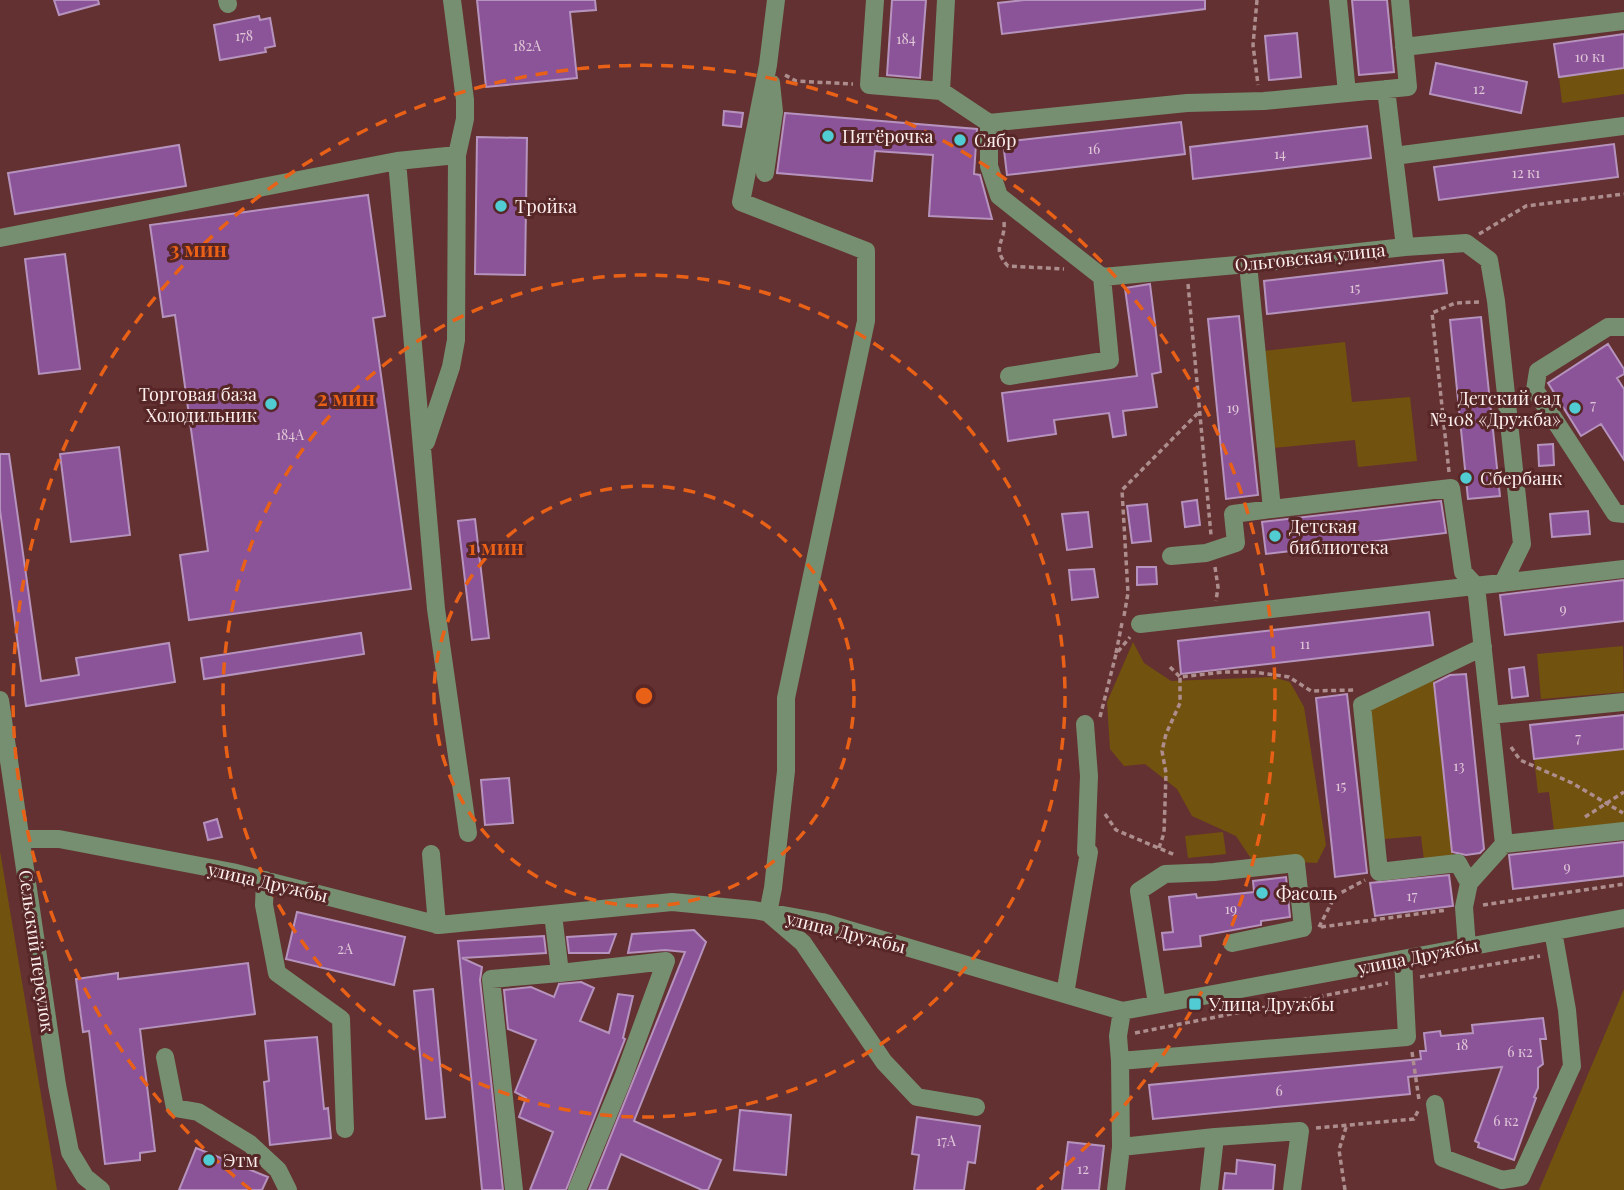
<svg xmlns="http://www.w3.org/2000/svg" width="1624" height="1190" viewBox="0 0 1624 1190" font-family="'Playfair Display',serif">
<rect width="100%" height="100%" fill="#633131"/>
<path fill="#72520f" d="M1624,68V94L1562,103L1559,77Z
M1345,342L1352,402L1410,397L1417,461L1358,467L1355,440L1273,448L1263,351Z
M1133,642L1144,663L1171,681L1273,677L1290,682L1304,707L1326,845L1317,863L1252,860L1236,836L1192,816L1177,789L1145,764L1124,766L1110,749L1107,702Z
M1623,646L1624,692L1541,699L1537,654Z
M1434,677L1453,856L1424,860L1421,836L1384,839L1370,708Z
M1624,749V823L1554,831L1549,792L1538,793L1534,759Z
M1223,832L1226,854L1188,858L1185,836Z
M0,851L57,1190H0Z
M1624,989V1190H1539Z"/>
<path fill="#8c5498" stroke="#b693be" stroke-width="2" d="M54,0H98L99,4L59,15Z
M477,0H595L596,10L570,12L577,78L486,87Z
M892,0H926L920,78L887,75Z
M1024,0H1205V9L1002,34L998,3Z
M1352,0H1387L1394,72L1359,75Z
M259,16L260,20L270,18L275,46L265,48L266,52L220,60L214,25Z
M1297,33L1301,77L1269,80L1265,36Z
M1624,34V68L1559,77L1554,44Z
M1436,63L1527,82L1521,113L1430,94Z
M724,111L743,113L741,127L723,125Z
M785,113L977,129L974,174L980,175L992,219L929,216L933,155L875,151L872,181L777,173Z
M1181,122L1185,154L1007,175L1003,142Z
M1367,126L1371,158L1193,179L1190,147Z
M477,137L527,138L525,275L475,274Z
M1614,144L1618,177L1439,200L1434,167Z
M179,145L186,186L15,214L8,173Z
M368,195L385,316L373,318L411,589L189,620L180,555L208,551L175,315L163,317L150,225Z
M65,254L80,369L39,374L25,259Z
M1443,260L1447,293L1267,314L1264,281Z
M1150,284L1161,372L1152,374L1157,407L1123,411L1126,435L1113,437L1109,413L1054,420L1056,434L1008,441L1002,393L1137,376L1125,288Z
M1239,316L1258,495L1226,499L1208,319Z
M1481,317L1500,496L1468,499L1450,320Z
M1608,344L1624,369V374L1617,378L1624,389V460L1601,424L1581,436L1548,383Z
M1553,444L1554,465L1539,466L1538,445Z
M119,447L130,535L71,542L60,454Z
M0,454H9L41,681L79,675L76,658L169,643L175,682L26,706L0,510Z
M1197,500L1200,525L1185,527L1182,502Z
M1441,501L1446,533L1266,554L1262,522Z
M1147,504L1151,541L1132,543L1127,506Z
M1588,511L1590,534L1552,537L1550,514Z
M1088,512L1092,547L1067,550L1062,514Z
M475,519L489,638L472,640L458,521Z
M1137,567H1156L1157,584L1137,585Z
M1094,569L1098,597L1072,600L1069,570Z
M1624,580V621L1505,635L1500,595Z
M1429,612L1433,645L1181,674L1178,641Z
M361,633L364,654L204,679L201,658Z
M1524,667L1528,696L1512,698L1509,669Z
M1466,674L1484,849L1480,853L1466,855L1452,852L1434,683L1450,675Z
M1347,694L1367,873L1335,877L1316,698Z
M1624,715V749L1534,759L1530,725Z
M509,778L513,823L485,825L481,780Z
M217,819L222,837L208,840L204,823Z
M1624,842V876L1513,889L1509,855Z
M1449,875L1453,906L1375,916L1370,883Z
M1286,877L1290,917L1261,921V925L1200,936L1201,946L1164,950L1162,933L1173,932L1169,897L1196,894L1197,898L1254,892L1253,881Z
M297,912L405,937L394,985L286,959Z
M694,930L706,942L634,1121L721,1160L708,1190H702L621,1154L607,1190H589L685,952L665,950L628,953L632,934Z
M616,934L609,953H569L567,937Z
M544,936L546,953L462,958L482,967L480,980L503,1190H482L458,941Z
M248,963L255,1014L140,1029L155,1151L140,1153V1160L105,1164L89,1031L83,1032L76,979L118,973V979Z
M581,982L594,988L580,1021L609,1033L618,994L633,996L623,1038L625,1039L566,1190H530L553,1132L519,1117L526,1098L515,1092L536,1040L508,1029L504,990L531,987L554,997L559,984Z
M433,989L445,1117L426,1119L414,991Z
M1543,1018L1546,1039H1540L1543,1064L1538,1068V1088L1534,1097L1536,1098L1514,1160L1478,1147L1479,1143L1475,1141L1502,1067L1408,1077L1410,1094L1153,1119L1149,1085L1421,1059L1420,1051H1426L1424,1033L1440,1031L1441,1036L1473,1033L1472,1025Z
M317,1037L324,1109L328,1108L331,1138L270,1145L264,1082L269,1081L265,1041Z
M740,1110L791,1115L786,1175L734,1170Z
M917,1117L980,1126L975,1163L968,1162L964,1190H914L919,1155L912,1154Z
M1068,1142L1104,1146L1099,1190H1062Z
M196,1148L268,1177L262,1190H179Z
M1237,1160L1275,1165L1273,1190H1223L1225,1173L1236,1174Z"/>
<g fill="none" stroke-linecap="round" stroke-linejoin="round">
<path stroke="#ad8d8d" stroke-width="3.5" stroke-dasharray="5 3.5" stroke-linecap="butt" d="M1257,0L1253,45L1258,85
M785,75L796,81L853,84
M1004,222C1006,242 990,247 1008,266L1064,269
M1479,234L1526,206L1624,194
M1188,284L1211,535
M1449,472L1432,313L1455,303L1479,302
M1215,567L1218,587L1216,601
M1124,616L1128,593L1122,490L1199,412
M1116,653L1122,623
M1170,667L1180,677L1223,672H1254L1289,677L1311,691L1354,690
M1100,717L1116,654L1130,637
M1511,747L1520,760L1572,783L1623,813
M1105,814L1116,830L1175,855
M1585,817L1624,792
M1159,848L1164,833L1166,773L1162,751L1166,734L1180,703V677
M1483,905L1624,884
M1319,927L1335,896L1365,880
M1321,927L1447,910
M1420,977L1540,956
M1135,1033L1388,983
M1412,1052L1419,1100
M1316,1128L1414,1119L1418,1111
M1345,1190L1339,1150L1347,1124"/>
<path stroke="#758f70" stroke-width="18" d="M227,0L228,4
M776,0L768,65L741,202L866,251V321L786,698V771L773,888L768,913L803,943L884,1062L917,1097L976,1107
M875,0L869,85L941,91L946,0
M1338,0L1347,93L1408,87L1400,0
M1404,47L1624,21
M941,91L989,123V166L999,196L1102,277L1110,360L1009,376
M989,123L1187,103L1264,101L1347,93
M1394,156L1624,126
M397,161L457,155
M765,173L774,112L771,83
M0,238L397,161L436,609L468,833
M1405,247L1466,243L1489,260L1496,301L1522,544L1503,583
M1248,264L1272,509L1451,488L1463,572L1476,586L1504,844
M1102,277L1248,264L1405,247L1386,89
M1624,327H1608L1538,371L1535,390L1615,513L1624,514
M426,442L451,367L456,340L457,155L465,119V100L452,0
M1171,556L1206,553L1236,543L1233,514L1272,509
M1140,624L1624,569
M0,700L57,1085L70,1152L85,1177L101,1190
M1490,715L1624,702
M21,839H59L232,872L439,925L672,902L754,910L822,922L1122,1011L1624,918
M431,854L437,925
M265,880L264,905L277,973L341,1019L345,1129
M1469,883L1458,863L1379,872L1362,705L1483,647
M1467,947L1464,907L1469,883L1504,844L1624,831
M560,973L666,961L623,1078L577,1190
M1065,994L1089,852H1086L1089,776L1085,724
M1157,1004L1139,891L1165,874L1214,872L1296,863L1303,928L1232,943
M1122,1011L1118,1036L1120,1061L1407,1037L1403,959
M165,1057L175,1108L198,1112L250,1144L278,1170L288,1190
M1435,1104L1443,1158L1502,1180L1521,1177L1572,1066L1567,1010L1553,931
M1215,1137L1300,1131L1292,1190
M1121,1147L1215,1137L1209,1190
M514,1190L491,979L560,973L553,914
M1116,1190L1121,1147L1120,1061"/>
</g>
<g fill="none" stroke="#e96017" stroke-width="3.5" stroke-dasharray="12 9">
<circle cx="644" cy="696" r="210"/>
<circle cx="644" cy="696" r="421"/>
<path d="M251 1190A631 631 0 1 1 1037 1190"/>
</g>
<g fill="#51ccd3" stroke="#572627" stroke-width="2.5">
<circle cx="828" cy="136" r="7"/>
<circle cx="960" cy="140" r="7"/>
<circle cx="501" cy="206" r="7"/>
<circle cx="271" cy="404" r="7"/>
<circle cx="1575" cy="408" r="7"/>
<circle cx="1466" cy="478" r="7"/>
<circle cx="1275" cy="536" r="7"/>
<circle cx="1262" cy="893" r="7"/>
<rect x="1188" y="997" width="14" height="14" rx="3.5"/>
<circle cx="209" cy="1160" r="7"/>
</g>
<g text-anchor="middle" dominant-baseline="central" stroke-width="6" stroke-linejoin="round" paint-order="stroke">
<g font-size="14" fill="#e0c8d8">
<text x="244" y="35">178</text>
<text x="906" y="38">184</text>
<text x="527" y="45">182А</text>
<text x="1590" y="56">10 к1</text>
<text x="1479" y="88">12</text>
<text x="1094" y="148">16</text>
<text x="1280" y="153">14</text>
<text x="1526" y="172">12 к1</text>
<text x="1355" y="287">15</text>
<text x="1593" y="404">7</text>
<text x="1233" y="407">19</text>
<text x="290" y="434">184А</text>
<text x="1563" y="608">9</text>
<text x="1305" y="643">11</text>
<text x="1578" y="737">7</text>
<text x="1459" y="765">13</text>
<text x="1341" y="785">15</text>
<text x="1567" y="866">9</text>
<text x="1412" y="895">17</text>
<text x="1231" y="908">19</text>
<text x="345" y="948">2А</text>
<text x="1462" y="1044">18</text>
<text x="1520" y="1051">6 к2</text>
<text x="1279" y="1090">6</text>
<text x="1506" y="1120">6 к2</text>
<text x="946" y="1140">17А</text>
<text x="1083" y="1168">12</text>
</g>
<g font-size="18" fill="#fcefee" stroke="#572627" text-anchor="start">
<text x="842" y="136">Пятёрочка</text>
<text x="974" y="140">Сябр</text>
<text x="515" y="206">Тройка</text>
<text x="257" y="394" text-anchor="end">Торговая база<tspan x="257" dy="21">Холодильник</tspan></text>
<text x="1561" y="398" text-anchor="end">Детский сад<tspan x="1561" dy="21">№108 «Дружба»</tspan></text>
<text x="1480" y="478">Сбербанк</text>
<text x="1289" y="526">Детская<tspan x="1289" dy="21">библиотека</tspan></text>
<text x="1276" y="893">Фасоль</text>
<text x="1209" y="1004">Улица Дружбы</text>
<text x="223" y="1160">Этм</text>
</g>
<g font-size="18" fill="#fcefee" stroke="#572627">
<text transform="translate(1310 257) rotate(-6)">Ольговская улица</text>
<text transform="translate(268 882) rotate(13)">улица Дружбы</text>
<text transform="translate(846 932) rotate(14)">улица Дружбы</text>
<text transform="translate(37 951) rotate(82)">Сельский переулок</text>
<text transform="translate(1418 956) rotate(-11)">улица Дружбы</text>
</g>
</g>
<circle cx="644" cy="696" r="10" fill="#e96017" stroke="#572627" stroke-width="3.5"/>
<g font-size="21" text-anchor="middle" font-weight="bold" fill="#e96017" stroke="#572627" stroke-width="6" stroke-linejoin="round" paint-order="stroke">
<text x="198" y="257">3 мин</text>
<text x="346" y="406">2 мин</text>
<text x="496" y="555">1 мин</text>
</g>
</svg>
